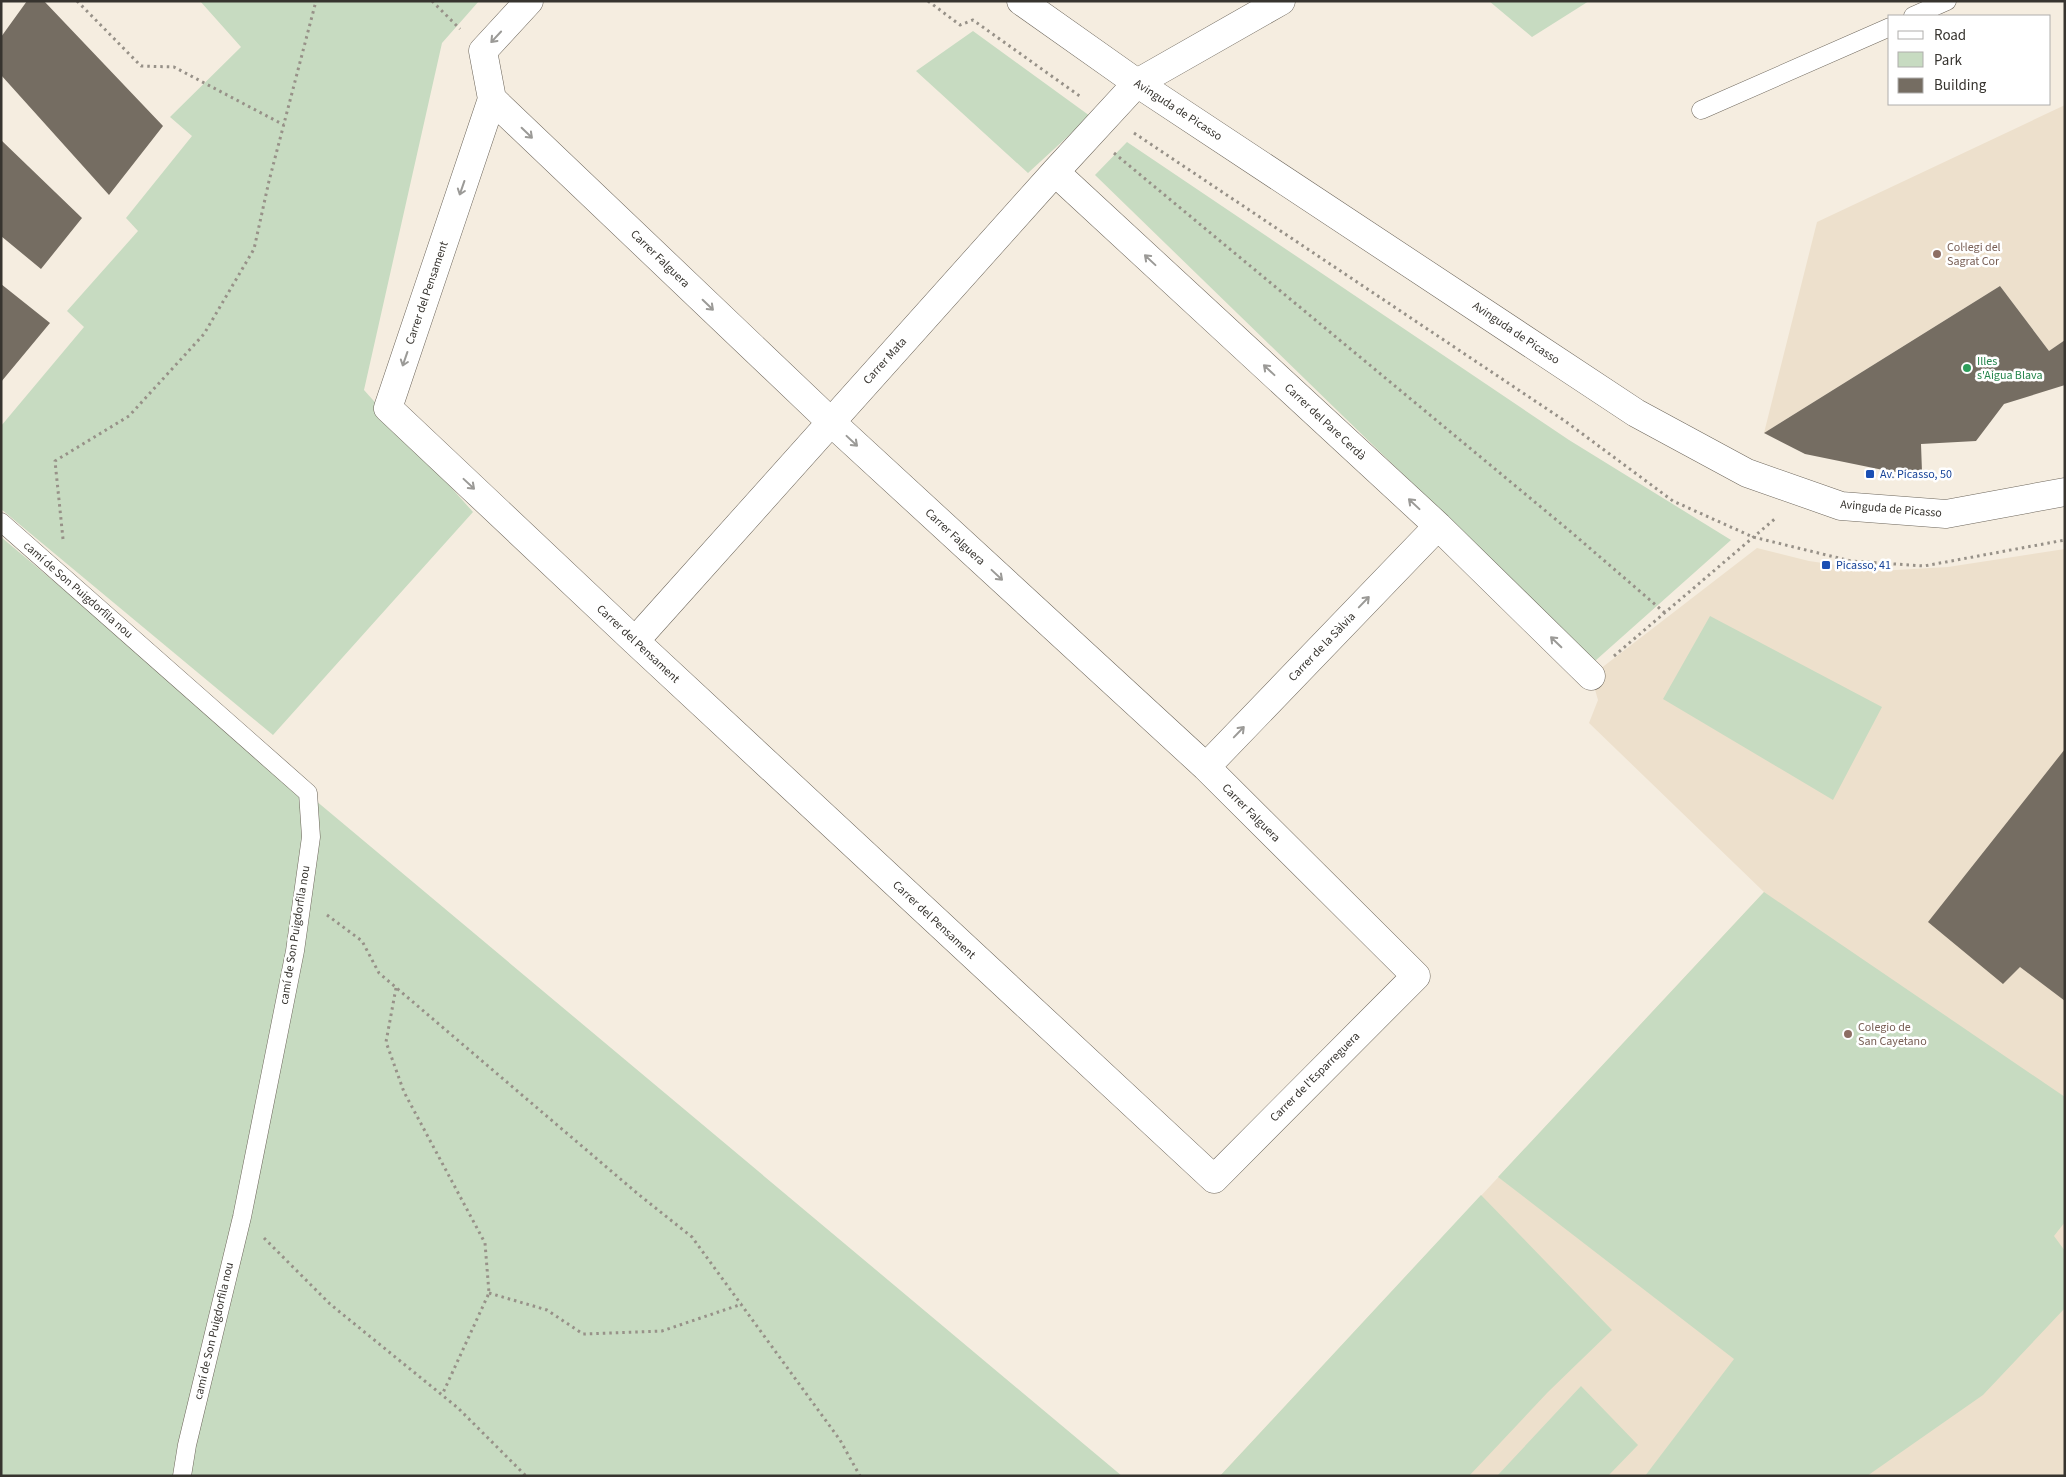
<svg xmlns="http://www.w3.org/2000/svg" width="2066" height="1477" viewBox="0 0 2066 1477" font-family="'Source Sans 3',sans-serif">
<rect width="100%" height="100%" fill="#f5ede0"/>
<path fill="#ede0cc" d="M2065,105V340L2049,351L2000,286L1764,433L1817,222Z
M1757,548L1809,561L1878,571L1948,567L2065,549V1476H1220L1764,892L1589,723L1598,700L1591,676Z"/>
<path fill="#c7dbc1" d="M200,1H479L442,43L364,390L473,512L273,735L1,509V426L84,327L67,311L138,231L126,218L192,136L170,117L241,47Z
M1489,1H1589L1532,37Z
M973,31L1090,116L1028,173L916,71Z
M1127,142L1569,440L1731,540L1595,661L1095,175Z
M1,537L1122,1476H1Z
M1710,616L1882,707L1833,800L1663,699Z
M1764,892L2065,1097V1222L2054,1236L2065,1251V1308L1983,1395L1867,1476H1645L1734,1359L1498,1177Z
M1481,1195L1612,1330L1548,1392L1469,1476H1220Z
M1581,1386L1638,1445L1608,1476H1497Z"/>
<path fill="#756d62" d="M27,1H44L163,126L109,195L1,75V37Z
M1,140L82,218L41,269L1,236Z
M1,284L50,323L1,382Z
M2000,286L2049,351L2065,340V385L2004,404L1976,441L1921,444L1922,472H1893L1805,454L1764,433Z
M2065,749V1001L2020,967L2003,984L1928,922Z"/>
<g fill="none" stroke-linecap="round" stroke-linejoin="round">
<defs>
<path id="service" d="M1913,16L1947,1
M1701,110L1890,27
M1,522L308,793L311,837L295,951L242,1217L187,1445L182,1476"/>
<path id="minor" d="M492,99L831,422L1206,767L1416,976L1214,1179L635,641L388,408L492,99L483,51L529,1
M1055,172L1438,526L1591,676
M635,641L1055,172L1137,83L1281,1
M1206,767L1438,526"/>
<path id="tertiary" d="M1021,1L1137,83L1636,413L1747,473L1841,506L1946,514L2065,492"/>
</defs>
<use href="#service" stroke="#6d665b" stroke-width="19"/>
<use href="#minor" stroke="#6d665b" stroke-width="29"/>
<use href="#tertiary" stroke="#6d665b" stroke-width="29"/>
<path stroke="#979188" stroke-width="3" stroke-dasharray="2.5 4" stroke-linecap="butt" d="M77,1L141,66L174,67L284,125
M432,1L460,29
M928,1L960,25L973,20L1081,97
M1134,133L1565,421L1673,501L1753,537L1851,561L1924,566L2065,540
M1114,153L1571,532L1665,613
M63,539L55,461L129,416L204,334L254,249L269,181L316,1
M1614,656L1777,517
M327,915L362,941L379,973L638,1194L692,1237L840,1440L860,1476
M396,988L386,1042L404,1092L485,1243L489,1293L442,1395
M264,1238L330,1304L458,1408L526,1476
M489,1293L547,1310L583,1334L662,1331L742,1304"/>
<use href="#service" stroke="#fff" stroke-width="18"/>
<use href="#minor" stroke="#fff" stroke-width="28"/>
<use href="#tertiary" stroke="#fff" stroke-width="28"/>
</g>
<defs><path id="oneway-shaft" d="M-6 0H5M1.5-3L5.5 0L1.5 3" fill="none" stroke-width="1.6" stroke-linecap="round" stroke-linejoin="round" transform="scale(1.25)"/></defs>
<g stroke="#9b9a97">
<use href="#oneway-shaft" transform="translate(496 37) rotate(133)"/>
<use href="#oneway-shaft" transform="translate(527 133) rotate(44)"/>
<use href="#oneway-shaft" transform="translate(462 188) rotate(109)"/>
<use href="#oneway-shaft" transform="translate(1150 260) rotate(-137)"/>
<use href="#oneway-shaft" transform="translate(708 305) rotate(44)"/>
<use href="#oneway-shaft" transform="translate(405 359) rotate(109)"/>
<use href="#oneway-shaft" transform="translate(1269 370) rotate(-137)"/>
<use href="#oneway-shaft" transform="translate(852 441) rotate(43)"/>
<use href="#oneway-shaft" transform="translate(469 484) rotate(43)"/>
<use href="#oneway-shaft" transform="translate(1414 504) rotate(-137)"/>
<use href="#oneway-shaft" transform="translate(997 575) rotate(43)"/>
<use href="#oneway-shaft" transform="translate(1364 602) rotate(-46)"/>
<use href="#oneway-shaft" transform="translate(1556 642) rotate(-136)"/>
<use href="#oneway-shaft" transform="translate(1239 732) rotate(-46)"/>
</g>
<g fill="#8d6e63" stroke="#fff" stroke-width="2">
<circle cx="1937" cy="254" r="5"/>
<circle cx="1848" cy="1034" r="5"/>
</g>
<circle fill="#2e9e5b" stroke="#fff" stroke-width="2" cx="1967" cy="368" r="5"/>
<g fill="#1a4fb4" stroke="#fff" stroke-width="2">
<rect x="1865" y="469" width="10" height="10" rx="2.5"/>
<rect x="1821" y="560" width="10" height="10" rx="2.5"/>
</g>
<g text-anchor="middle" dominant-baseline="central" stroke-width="5" stroke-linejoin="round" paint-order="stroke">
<g font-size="12" fill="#37342f" stroke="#fff">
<text transform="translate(1178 110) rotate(33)">Avinguda de Picasso</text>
<text transform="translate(660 259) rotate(44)">Carrer Falguera</text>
<text transform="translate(427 293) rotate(-71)">Carrer del Pensament</text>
<text transform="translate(1516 333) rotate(34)">Avinguda de Picasso</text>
<text transform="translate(885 361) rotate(-48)">Carrer Mata</text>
<text transform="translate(1325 422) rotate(43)">Carrer del Pare Cerdà</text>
<text transform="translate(1891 509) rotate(5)">Avinguda de Picasso</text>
<text transform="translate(955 537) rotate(43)">Carrer Falguera</text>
<text transform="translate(78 590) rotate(41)">camí de Son Puigdorfila nou</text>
<text transform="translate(638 644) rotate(43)">Carrer del Pensament</text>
<text transform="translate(1322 647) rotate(-46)">Carrer de la Sàlvia</text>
<text transform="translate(1251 813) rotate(45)">Carrer Falguera</text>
<text transform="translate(934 920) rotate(43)">Carrer del Pensament</text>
<text transform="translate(295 935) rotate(-81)">camí de Son Puigdorfila nou</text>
<text transform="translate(1315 1077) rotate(-45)">Carrer de l'Esparreguera</text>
<text transform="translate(214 1331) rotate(-77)">camí de Son Puigdorfila nou</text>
</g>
<g font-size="12" fill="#785e54" stroke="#fff" text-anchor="start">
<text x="1947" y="247">Col·legi del<tspan x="1947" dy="14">Sagrat Cor</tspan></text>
<text x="1858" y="1027">Colegio de<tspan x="1858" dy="14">San Cayetano</tspan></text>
</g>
<g font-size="12" fill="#27864d" stroke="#fff" text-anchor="start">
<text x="1977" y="361">Illes<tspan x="1977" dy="14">s'Aigua Blava</tspan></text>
</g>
<g font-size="12" fill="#164399" stroke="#fff" text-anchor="start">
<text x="1880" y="474">Av. Picasso, 50</text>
<text x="1836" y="565">Picasso, 41</text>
</g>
</g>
<rect width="2066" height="1477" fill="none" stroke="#37342f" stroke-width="5"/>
<rect x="1888" y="15" width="162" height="90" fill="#ffffff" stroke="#afaeac"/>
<rect x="1898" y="31" width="25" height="8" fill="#ffffff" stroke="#afaeac"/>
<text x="1934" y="40" font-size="15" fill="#37342f">Road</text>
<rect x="1898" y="52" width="25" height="15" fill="#c7dbc1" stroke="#afaeac"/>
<text x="1934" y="65" font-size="15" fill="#37342f">Park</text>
<rect x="1898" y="78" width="25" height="15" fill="#756d62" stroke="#afaeac"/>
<text x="1934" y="90" font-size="15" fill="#37342f">Building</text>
</svg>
